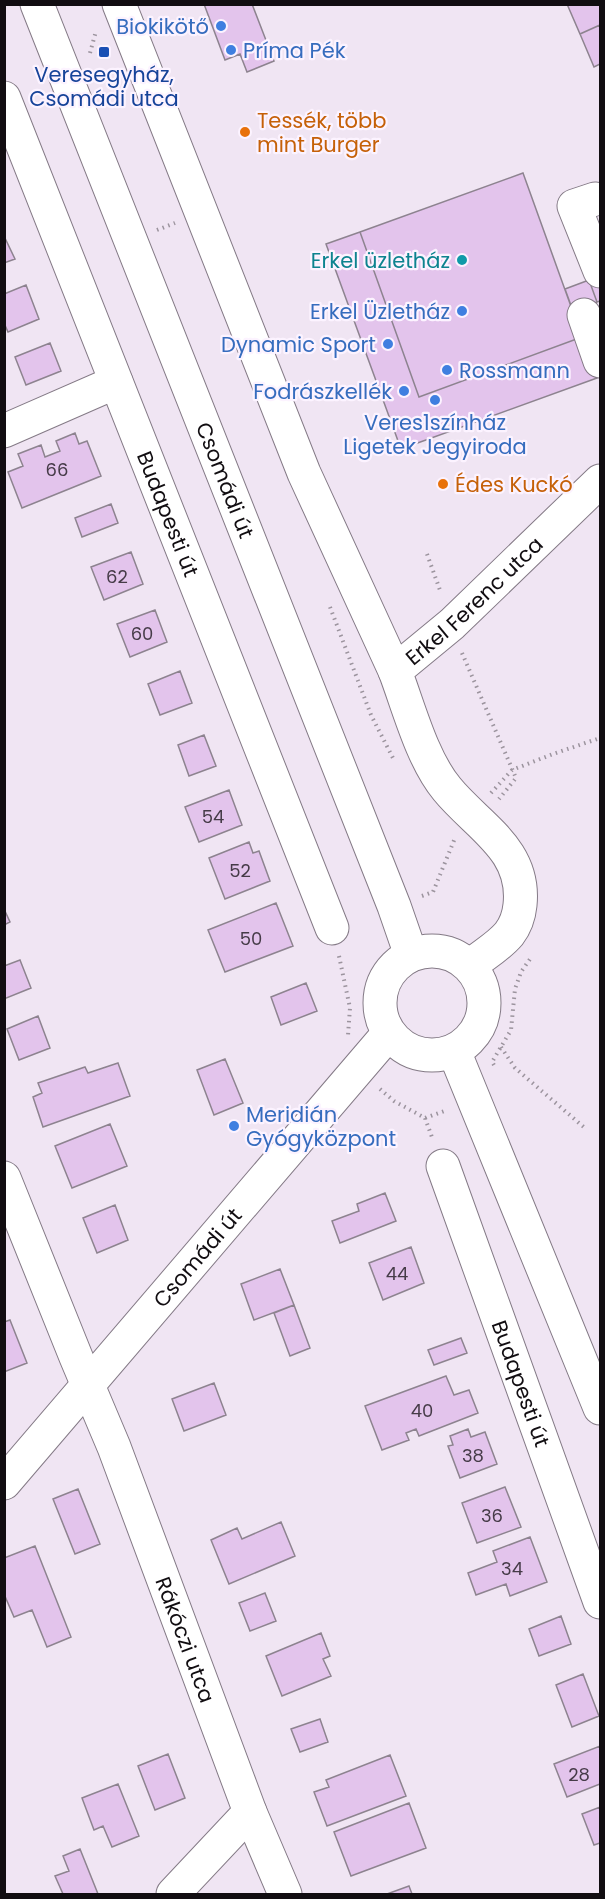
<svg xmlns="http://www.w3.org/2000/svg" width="605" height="1899" viewBox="0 0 605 1899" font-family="Poppins,sans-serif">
<rect width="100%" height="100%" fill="#f0e5f3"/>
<path fill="#e3c4ec" stroke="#8d838f" stroke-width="1.5" d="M204,4H252L274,61L247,72L240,54L225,60Z
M567,4H600V25L580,34Z
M600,25V64L594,67L580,34Z
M523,173L582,337L419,397L360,232Z
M360,232L419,397L582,337L597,378L401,449L326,244Z
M4,236L15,259L4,263Z
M600,276V301L597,302L589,280Z
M589,280L597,302L573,311L565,289Z
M26,285L39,319L8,332L4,323V294Z
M50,343L61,371L26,385L15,357Z
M75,433L79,444L87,441L101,476L22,508L8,472L23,466L18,454L41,445L45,457L60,451L56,441Z
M111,504L118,523L82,537L75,518Z
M131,552L143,584L104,600L91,567Z
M155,610L167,642L130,657L117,624Z
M180,671L192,703L160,715L148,684Z
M204,735L216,766L189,776L178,745Z
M229,790L242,825L199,842L185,807Z
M249,842L253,853L259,851L270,881L225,899L209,858Z
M276,903L293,946L225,972L208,930Z
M4,909L10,922L4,925Z
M20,960L31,988L4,999V966Z
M306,983L317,1011L281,1025L271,997Z
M38,1016L50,1048L19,1060L7,1029Z
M225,1059L243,1103L214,1115L197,1070Z
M118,1063L130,1096L43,1127L33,1097L42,1093L38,1083L85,1067L88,1073Z
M110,1124L127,1166L72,1188L55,1146Z
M385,1193L396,1221L340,1243L332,1221L359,1211L357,1204Z
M115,1205L128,1240L97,1253L83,1218Z
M411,1247L424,1283L383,1300L369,1263Z
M280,1269L294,1305L254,1320L241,1284Z
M294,1305L310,1348L290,1356L274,1313Z
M10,1320L27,1363L4,1372V1322Z
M461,1338L467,1353L434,1365L428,1350Z
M446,1376L454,1395L469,1390L478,1413L419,1436L416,1429L406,1433L409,1440L382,1450L365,1406Z
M214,1383L226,1415L184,1431L172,1399Z
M468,1429L471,1437L485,1432L497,1464L460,1478L448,1446L453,1445L450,1436Z
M505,1487L521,1527L477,1543L462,1503Z
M78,1489L100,1544L75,1554L53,1499Z
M281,1522L295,1556L229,1584L211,1540L237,1528L242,1539Z
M530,1537L547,1582L510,1596L506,1584L476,1595L468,1573L497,1562L493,1551Z
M35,1546L71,1637L47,1647L32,1610L14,1617L4,1594V1558Z
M265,1593L276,1621L250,1631L239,1603Z
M561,1616L571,1644L539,1656L529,1629Z
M321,1633L330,1656L323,1659L331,1676L282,1696L266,1656Z
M583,1674L599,1716L572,1727L556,1685Z
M320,1719L328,1742L300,1752L291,1729Z
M600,1746V1784L567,1797L554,1764Z
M168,1754L185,1798L155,1810L138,1766Z
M390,1755L406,1796L327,1826L314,1792L329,1787L326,1780Z
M118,1784L139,1836L112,1847L103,1826L94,1830L82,1798Z
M409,1803L426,1848L351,1876L334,1832Z
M600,1807V1843L594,1845L582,1814Z
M80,1849L98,1894H63L55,1876L69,1871L63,1856Z
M409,1886L412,1894H387Z"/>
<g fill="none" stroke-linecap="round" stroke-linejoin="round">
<defs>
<g id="minor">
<path d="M119,4L304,473L395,671"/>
<path id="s1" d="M4,98L332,928"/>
<path d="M595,199L574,206L600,271"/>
<path d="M584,315L600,361"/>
<path d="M4,431L116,382"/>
<path id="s2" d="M470,966C483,955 498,947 509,934C516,925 519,915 520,905C526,849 477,826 447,789C422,759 409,708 395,671L452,624L600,481"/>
<path d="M454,1051L600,1408"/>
<path id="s3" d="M443,1166L600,1602"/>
<path id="s4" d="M4,1178L76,1357L114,1447L250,1812L285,1894"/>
<path d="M173,1894L250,1812"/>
</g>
<g id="major">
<path id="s5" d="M37,4L394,906L411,955"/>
<circle cx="432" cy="1003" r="52"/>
<path id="s6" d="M4,1483L389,1033"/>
</g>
</defs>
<use href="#minor" stroke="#847a86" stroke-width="35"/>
<use href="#major" stroke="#847a86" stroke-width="35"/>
<path stroke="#9c949e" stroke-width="4" stroke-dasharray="1.5 4.5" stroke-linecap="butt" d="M90,53L96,31
M157,230L175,223
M427,554L441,593
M330,607L371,715L394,760
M462,653L516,778L499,799
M491,793L512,770L553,754L600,738
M422,896L433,892L455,838
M339,956L350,1008L348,1035
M501,1047L515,1068L586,1129
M494,1065L492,1062L511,1030L515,989L521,972L530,959
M380,1089L394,1101L425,1118L447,1110
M425,1118L433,1140"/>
<use href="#minor" stroke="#fff" stroke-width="33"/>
<use href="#major" stroke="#fff" stroke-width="33"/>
</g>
<g fill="#3f7fe0" stroke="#fcf3ff" stroke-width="2">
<circle cx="221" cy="26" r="6"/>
<circle cx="231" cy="50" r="6"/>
<circle cx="462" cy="311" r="6"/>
<circle cx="388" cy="344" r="6"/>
<circle cx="447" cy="370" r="6"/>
<circle cx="404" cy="391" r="6"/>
<circle cx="435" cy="400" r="6"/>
<circle cx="234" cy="1126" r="6"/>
</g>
<rect fill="#1a4fb4" stroke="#fcf3ff" stroke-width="2" x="98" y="46" width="12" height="12" rx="3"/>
<g fill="#e8710a" stroke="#fcf3ff" stroke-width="2">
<circle cx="245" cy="132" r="6"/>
<circle cx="443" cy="484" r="6"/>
</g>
<circle fill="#0f9aa8" stroke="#fcf3ff" stroke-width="2" cx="462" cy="260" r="6"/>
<g text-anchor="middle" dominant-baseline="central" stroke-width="4.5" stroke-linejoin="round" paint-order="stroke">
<g font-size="18" fill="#463b48">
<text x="57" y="469">66</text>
<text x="117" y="576">62</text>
<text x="142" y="633">60</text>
<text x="213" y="816">54</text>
<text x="240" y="870">52</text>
<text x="251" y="938">50</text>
<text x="397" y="1273">44</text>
<text x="422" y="1410">40</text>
<text x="473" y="1455">38</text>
<text x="492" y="1515">36</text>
<text x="512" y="1568">34</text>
<text x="579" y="1774">28</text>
</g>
<g font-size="21" fill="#366cbe" stroke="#fcf3ff" text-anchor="end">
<text x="209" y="26">Biokikötő</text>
<text x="243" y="50" text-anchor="start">Príma Pék</text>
<text x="450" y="311">Erkel Üzletház</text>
<text x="376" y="344">Dynamic Sport</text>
<text x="459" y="370" text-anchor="start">Rossmann</text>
<text x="392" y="391">Fodrászkellék</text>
<text x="435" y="422" text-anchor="middle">Veres1színház<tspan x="435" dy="24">Ligetek Jegyiroda</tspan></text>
<text x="246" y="1114" text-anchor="start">Meridián<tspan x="246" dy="24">Gyógyközpont</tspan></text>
</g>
<g font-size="21" fill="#164399" stroke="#fcf3ff">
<text x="104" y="74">Veresegyház,<tspan x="104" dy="24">Csomádi utca</tspan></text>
</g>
<g font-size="21" fill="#c56008" stroke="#fcf3ff" text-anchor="start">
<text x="257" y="120">Tessék, több<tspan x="257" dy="24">mint Burger</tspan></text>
<text x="455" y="484">Édes Kuckó</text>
</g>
<g font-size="21" fill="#0d838f" stroke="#fcf3ff" text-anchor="end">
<text x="450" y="260">Erkel üzletház</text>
</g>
<g font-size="21" fill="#110d11" stroke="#fcf3ff">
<text stroke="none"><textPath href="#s5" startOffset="512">Csomádi út</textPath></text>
<text stroke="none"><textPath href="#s1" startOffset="447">Budapesti út</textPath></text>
<text stroke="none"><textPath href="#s2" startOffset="460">Erkel Ferenc utca</textPath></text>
<text stroke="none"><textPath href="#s6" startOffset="297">Csomádi út</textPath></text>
<text stroke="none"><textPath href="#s3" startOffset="231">Budapesti út</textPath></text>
<text stroke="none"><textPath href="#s4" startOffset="496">Rákóczi utca</textPath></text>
</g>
</g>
<rect width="605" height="1899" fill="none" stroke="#110d11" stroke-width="12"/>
</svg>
